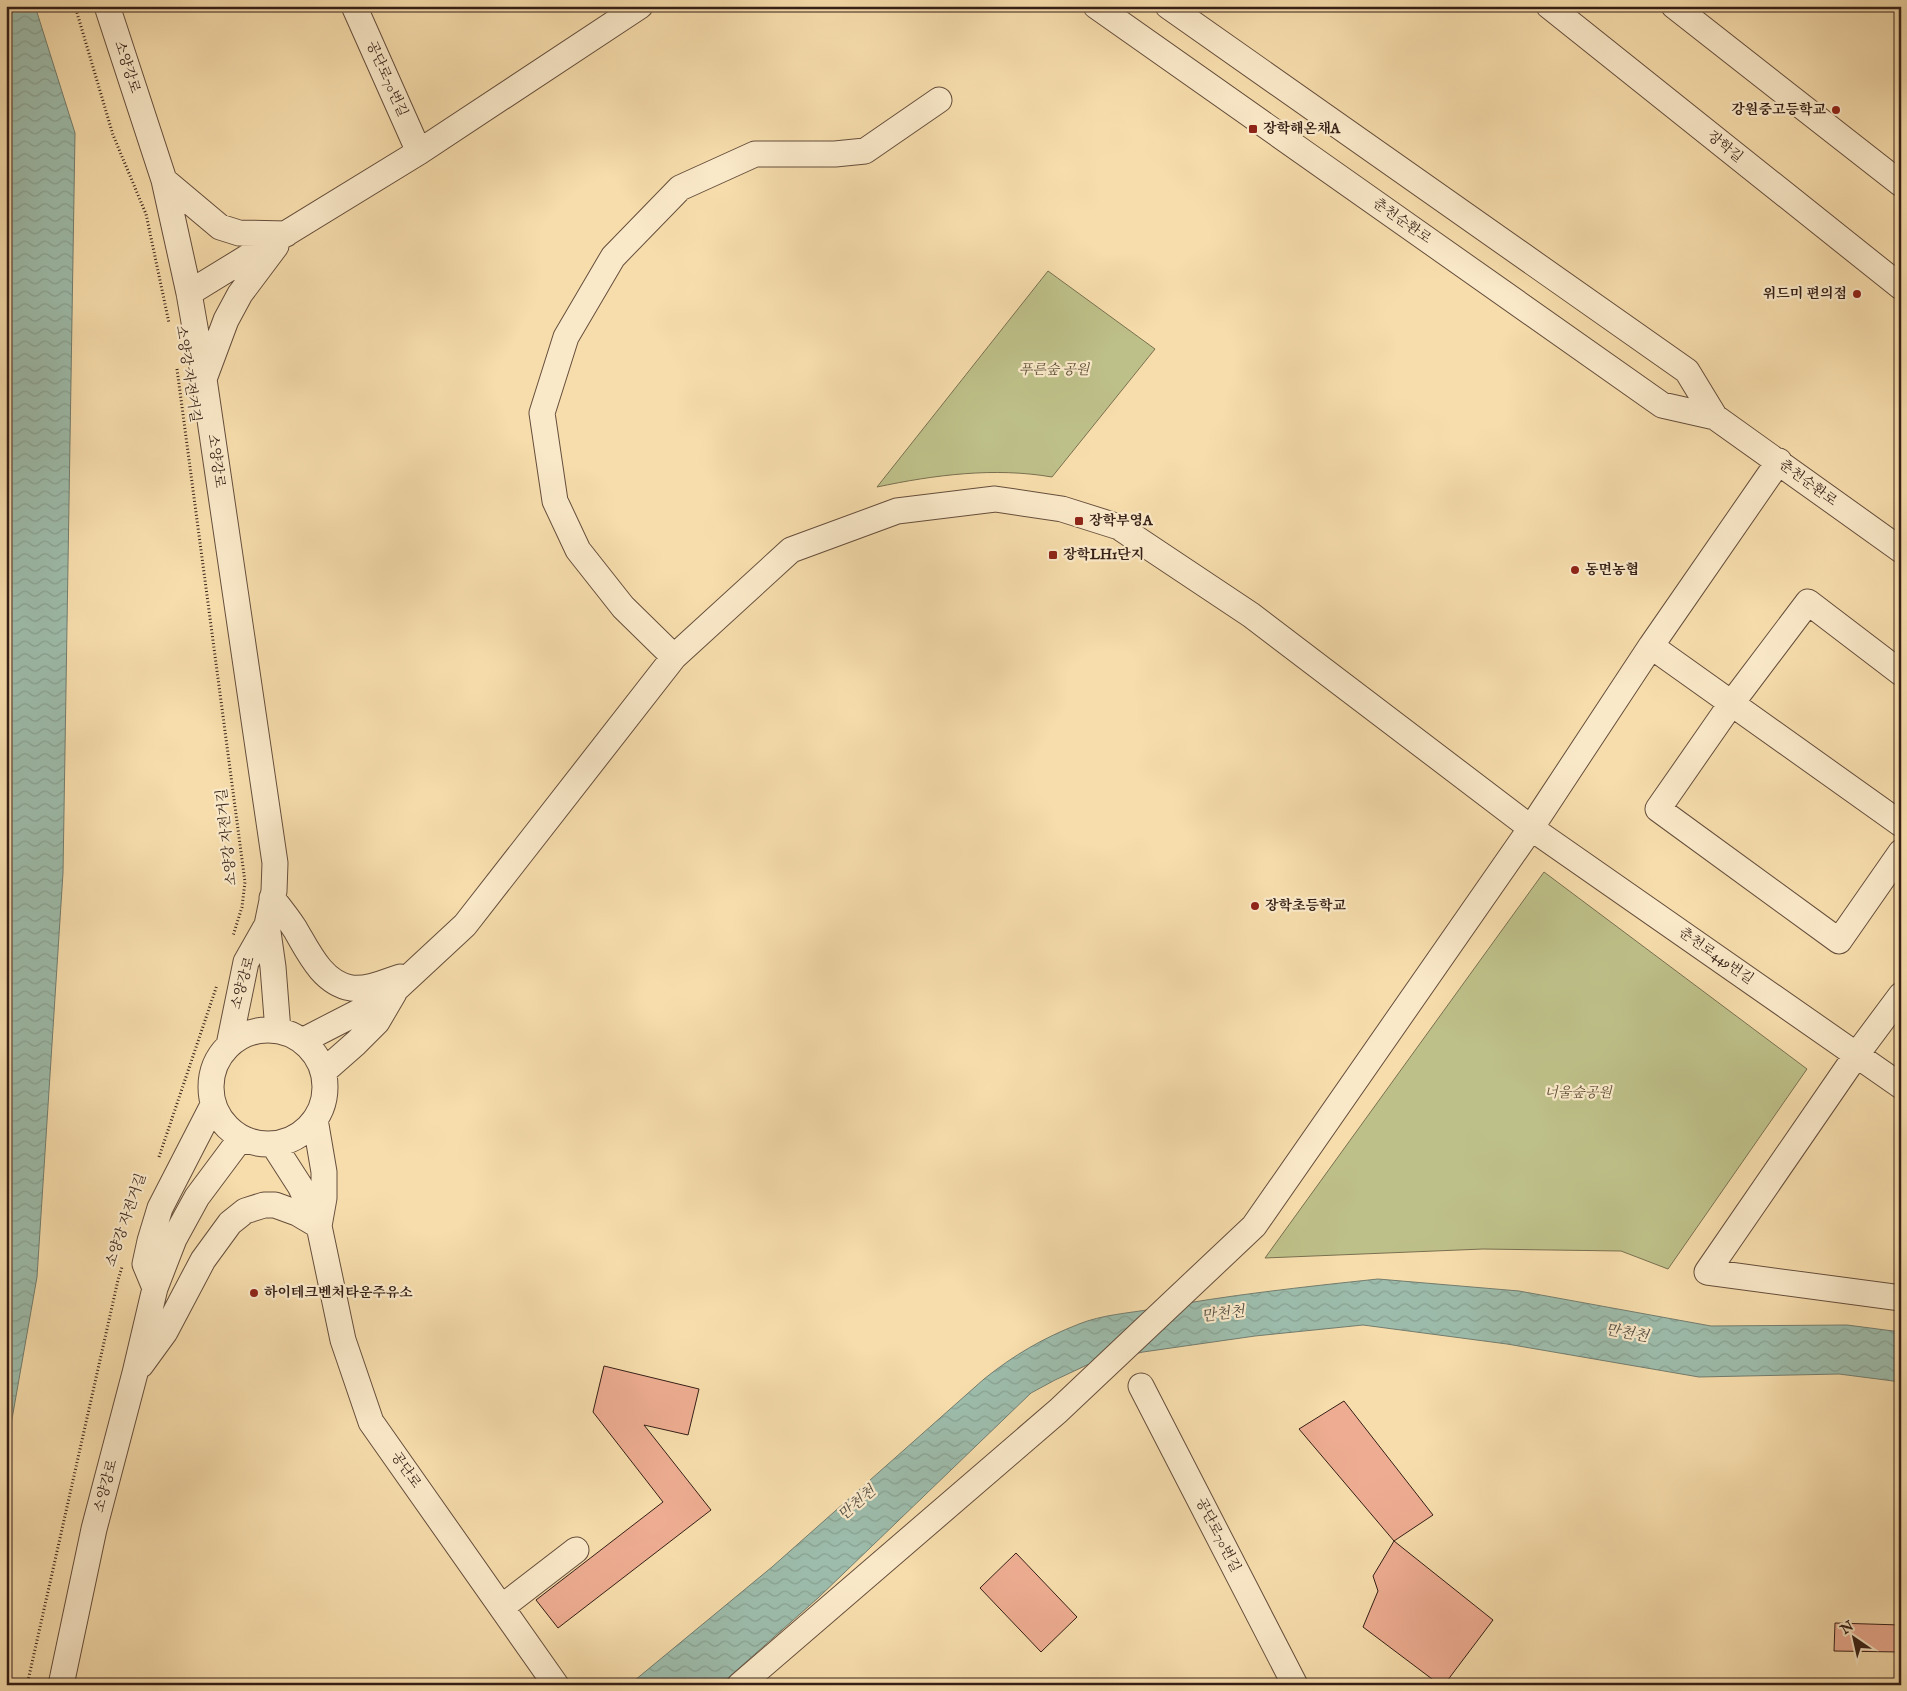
<svg xmlns="http://www.w3.org/2000/svg" width="1907" height="1691" viewBox="0 0 1907 1691" font-family="'IM FELL English','Noto Serif KR',serif">
<defs>
<pattern id="water-waves" width="16" height="10" patternUnits="userSpaceOnUse" patternTransform="scale(1.25)"><rect width="16" height="10" fill="#9dbcab"/><path d="M0 5q4-4 8 0t8 0" fill="none" stroke="#88a192"/></pattern>
</defs>
<rect width="100%" height="100%" fill="#f7ddac"/>
<filter id="stains"><feTurbulence type="fractalNoise" baseFrequency=".004" numOctaves="4"/><feColorMatrix values="0 0 0 0 .2 0 0 0 0 .09 0 0 0 0 .02 0 0 0 .5 -.17"/></filter>
<radialGradient id="worn" r=".72"><stop offset=".6" stop-color="#630" stop-opacity="0"/><stop offset="1" stop-color="#630" stop-opacity=".3"/></radialGradient>
<path fill="#bec089" stroke="#797050" d="M1048,271L1155,349L1052,477C994,467 934,475 877,487Z
M1544,872L1807,1069L1668,1269L1621,1251L1483,1249L1265,1258Z"/>
<path fill="url(#water-waves)" stroke="#737d6f" d="M6,6H35L75,133L63,873L37,1277L6,1453Z
M1378,1279L1519,1291L1711,1326L1847,1325L1901,1332V1382L1839,1374L1699,1377L1507,1344L1363,1325L1255,1336L1143,1352L1087,1365L1055,1380L1031,1393L818,1598L720,1685H629L772,1567L984,1379C1014,1355 1043,1338 1079,1324C1101,1315 1129,1313 1153,1309C1228,1295 1303,1287 1378,1279Z"/>
<path fill="#eead92" stroke="#341f16" d="M604,1366L699,1389L688,1435L644,1425L711,1510L558,1628L536,1600L663,1502L593,1412Z
M1344,1401L1433,1515L1394,1541L1299,1429Z
M1394,1541L1493,1620L1444,1685H1440L1363,1627L1378,1591L1373,1576Z
M1016,1553L1077,1617L1041,1652L980,1588Z
M1835,1623L1901,1625V1652L1834,1651Z"/>
<g fill="none" stroke-linecap="round" stroke-linejoin="round">
<defs>
<path id="minor" d="M107,6L164,180L189,293L204,379L275,863L274,891L267,925L246,962L229,1045
M354,6L419,152
M1096,6L1662,405L1715,417L1901,550
M1168,6L1687,371L1715,417
M1549,6L1901,287
M1674,6L1901,184
M164,180L220,227L239,233L286,234
M189,293L419,152L640,6
M204,379L226,320L240,294L276,246
M1651,646L1901,824
M674,657L623,607L578,550L555,501L542,413L566,337L613,257L680,188L755,154H835L865,151L939,100
M1901,673L1808,602L1731,704L1658,809L1839,941L1901,852
M272,898C280,908 288,918 295,929C308,951 322,983 351,988C368,990 385,982 400,977
M267,925L273,967L278,1031
M1901,995L1857,1054L1707,1272L1901,1298
M211 1087a57 57 0 1 1 114 0a57 57 0 1 1-114 0Z
M302,1041L372,1005L395,990L465,925L674,657L791,550L897,511L995,499L1062,509L1119,527L1251,615L1531,828L1901,1086
M323,1072L356,1043L377,1022L394,993
M315,1119L324,1172V1198L319,1226
M273,1144L300,1186L319,1226L343,1340L371,1422L556,1685
M155,1288L145,1264L150,1241L160,1208L213,1105
M141,1365L165,1332L203,1260L230,1223L245,1211L264,1205H275L297,1213L319,1226
M1141,1386L1295,1685
M502,1607L576,1550
M61,1685L94,1529L135,1373L155,1288L174,1239L197,1197L241,1138
M740,1685L1058,1411L1254,1226L1531,828L1651,646L1779,461"/>
</defs>
<use href="#minor" stroke="#654e3c" stroke-width="27"/>
<path stroke="#341f16" stroke-width="3" stroke-dasharray="1 2.5" stroke-linecap="butt" d="M75,6L113,135L146,214L169,323
M177,369L245,882L242,907L233,936
M159,1157L217,985
M27,1685L118,1280L122,1267"/>
<use href="#minor" stroke="#fae9c9" stroke-width="25"/>
</g>
<g fill="#8f2418" stroke="#fae9c9" stroke-width="2">
<circle cx="1836" cy="110" r="5"/>
<rect x="1248" y="124" width="10" height="10" rx="2.5"/>
<circle cx="1857" cy="294" r="5"/>
<rect x="1074" y="516" width="10" height="10" rx="2.5"/>
<rect x="1048" y="550" width="10" height="10" rx="2.5"/>
<circle cx="1575" cy="570" r="5"/>
<circle cx="1255" cy="906" r="5"/>
<circle cx="254" cy="1293" r="5"/>
</g>
<g text-anchor="middle" dominant-baseline="central" stroke-width="4.5" stroke-linejoin="round" paint-order="stroke">
<g font-size="14" fill="#341f16" stroke="#fae9c9">
<text transform="translate(127 67) rotate(72)">소양강로</text>
<text transform="translate(387 79) rotate(66)">공단로70번길</text>
<text transform="translate(1725 147) rotate(39)">장학길</text>
<text transform="translate(1402 221) rotate(35)">춘천순환로</text>
<text transform="translate(188 374) rotate(81)">소양강 자전거길</text>
<text transform="translate(216 461) rotate(82)">소양강로</text>
<text transform="translate(1808 483) rotate(36)">춘천순환로</text>
<text transform="translate(227 837) rotate(-96)">소양강 자전거길</text>
<text transform="translate(1716 956) rotate(35)">춘천로449번길</text>
<text transform="translate(243 983) rotate(-74)">소양강로</text>
<text transform="translate(126 1220) rotate(-71)">소양강 자전거길</text>
<text transform="translate(406 1470) rotate(55)">공단로</text>
<text transform="translate(106 1486) rotate(-75)">소양강로</text>
<text transform="translate(1218 1535) rotate(63)">공단로70번길</text>
</g>
<g font-size="14" font-weight="bold" fill="#341f16" stroke="#fae9c9" text-anchor="start">
<text x="1826" y="110" text-anchor="end">강원중고등학교</text>
<text x="1263" y="129">장학해온채A</text>
<text x="1847" y="294" text-anchor="end">위드미 편의점</text>
<text x="1089" y="521">장학부영A</text>
<text x="1063" y="555">장학LH1단지</text>
<text x="1585" y="570">동면농협</text>
<text x="1265" y="906">장학초등학교</text>
<text x="264" y="1293">하이테크벤처타운주유소</text>
</g>
<g font-size="14" font-style="italic" fill="#5d4f38" stroke="#fae9c9">
<text x="1054" y="370">푸른숲 공원</text>
<text x="1578" y="1093">너울숲공원</text>
</g>
<g font-size="15" font-style="italic" fill="#544e43" stroke="#fae9c9">
<text transform="translate(1223 1314) rotate(-7)">만천천</text>
<text transform="translate(1627 1333) rotate(10)">만천천</text>
<text transform="translate(857 1503) rotate(-41)">만천천</text>
</g>
</g>
<rect width="1907" height="1691" fill="none" stroke="#f7ddac" stroke-width="25"/>
<rect x="8" y="8" width="1892" height="1676" fill="none" stroke="#341f16" stroke-width="2.5"/>
<rect x="12" y="12" width="1882" height="1666" fill="none" stroke="#341f16"/>
<g transform="translate(1854 1638) rotate(326)" stroke="#fae9c9" stroke-width="4" paint-order="stroke">
<path d="M0-4L9 19L0 12L-9 19Z" fill="#341f16"/>
<text y="-8" font-size="14" font-weight="bold" text-anchor="middle" fill="#341f16">N</text>
</g>
<rect width="100%" height="100%" filter="url(#stains)"/>
<rect width="100%" height="100%" fill="url(#worn)"/>
</svg>
